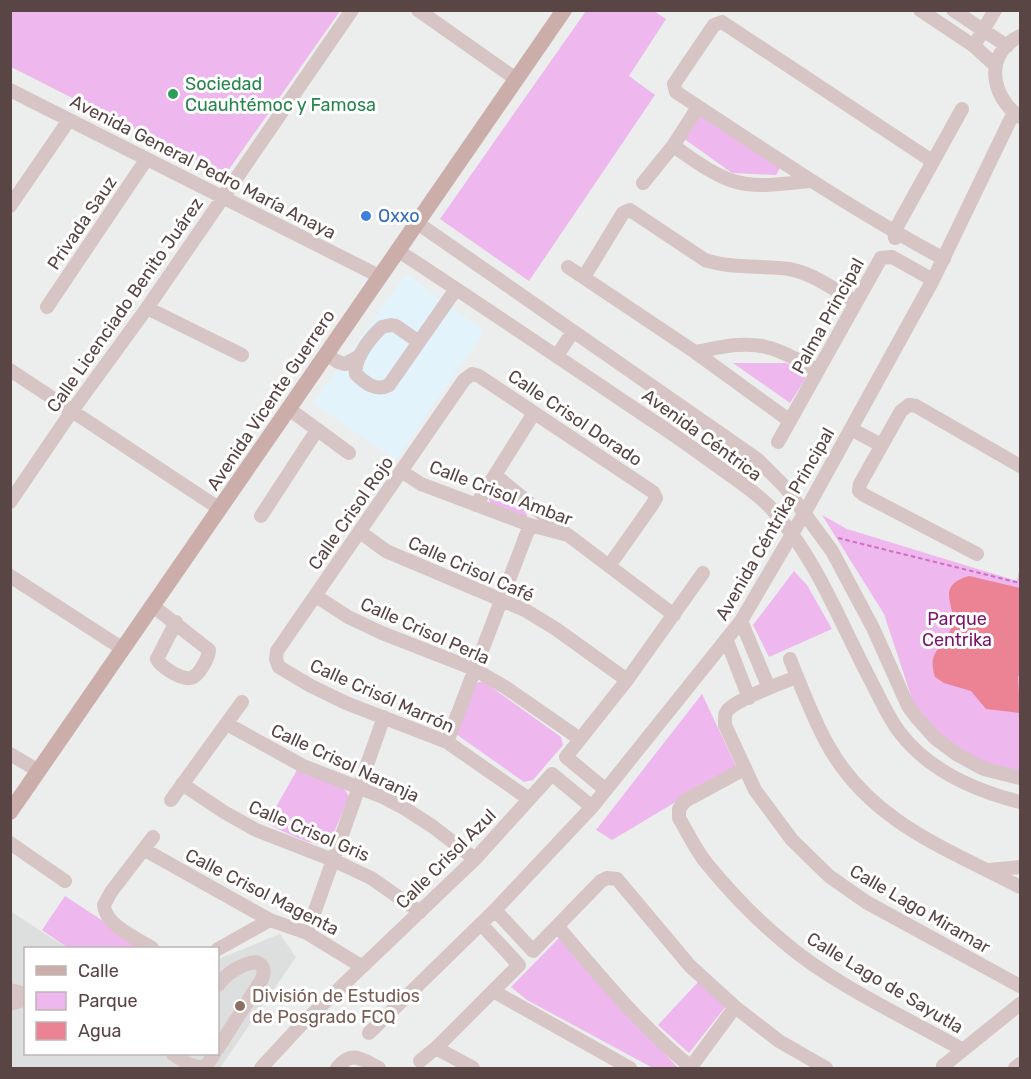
<svg xmlns="http://www.w3.org/2000/svg" width="1031" height="1079" viewBox="0 0 1031 1079" font-family="Rubik,sans-serif">
<rect width="100%" height="100%" fill="#ebeeed"/>
<path fill="#e2f3fb" d="M406,274L484,331L396,460L313,403Z"/>
<path fill="#dddfde" d="M10,911L67,948H26V1054H218V959L280,934L296,957L220,1068H11Z"/>
<path fill="#eeb7ee" d="M10,11L11,10L340,11L225,175L11,67Z
M586,11H654L666,19L629,76L655,95L529,281L440,219Z
M701,115L780,168L776,175L732,173L683,138Z
M733,363H787L806,378L790,403Z
M498,492H503L521,505L527,515L526,517L491,506L489,499L492,494Z
M822,515L847,529L1017,581L1020,566V773L983,767L918,717L884,614Z
M794,571L807,585L832,629L769,657L753,625Z
M483,681L561,737L563,745L533,780L524,782L456,734L473,684Z
M702,694L736,766L612,840L596,830Z
M297,770L344,788L349,797L330,842C317,851 281,830 267,823Z
M65,896L144,948H68L42,930Z
M559,938L678,1068H653L527,1000L511,987Z
M699,981L726,1006L689,1053L658,1025Z"/>
<path fill="#ec8394" d="M969,576L1020,588V675L1018,676L1020,713L986,709L971,691L944,683L935,677C926,650 945,648 952,626C958,608 933,586 969,576Z"/>
<g fill="none" stroke-linecap="round" stroke-linejoin="round">
<path stroke="#cc6fc0" stroke-width="2" stroke-dasharray="4.5 3" stroke-linecap="butt" d="M838,538L1020,583"/>
<path stroke="#d6c5c4" stroke-width="14" d="M418,10L516,79
M920,10L974,46L996,66
M953,10L1007,46
M978,39L995,10
M10,90L379,276
M1020,117C990,96 984,54 1020,36
M673,146C692,158 711,174 733,181C758,189 786,183 811,181
M932,161L722,22L714,25L674,84L676,92C764,150 851,209 944,259
M643,183L673,146L698,107
M10,206L69,120
M416,222L757,459L785,487L832,551L873,628L908,706L917,718L935,738L958,755L984,769L1020,778
M895,238L894,232L962,109
M397,250C478,303 558,357 638,411C666,429 693,448 720,468C737,480 755,492 770,507C817,558 840,623 872,683C881,700 889,719 901,734C930,771 976,791 1020,802
M568,267L695,352L790,421
M584,277L623,213L630,210L705,260C733,269 760,265 789,269C813,273 836,291 856,302
M47,307L146,160
M147,308L242,355
M419,342L396,326L391,325L382,327C371,337 353,359 356,374C365,383 376,392 389,385L456,289
M695,352C718,348 743,341 766,347C784,351 801,362 818,371
M326,354L338,362L345,364L360,356
M557,356L573,331
M10,370L220,509
M289,409L349,453
M851,429L881,445
M778,442L881,258L892,257L933,280
M401,471L421,484L530,525L568,535L674,615
M495,475L563,531
M10,502L72,411L147,308L352,10
M476,505L534,413
M261,516L317,430
M360,532L386,551L525,610L556,629L627,680
M977,554L864,495L859,491L860,484L901,411L909,405L916,406L1020,466
M10,576L123,649
M316,596L348,617L382,633L474,669L505,687L580,739
M153,606L209,650C209,657 199,676 191,678C181,680 161,667 157,659L176,622
M741,621L769,688
M727,641L749,698
M790,659C802,689 813,719 829,747C872,823 948,849 1020,887
M797,677C783,682 735,700 727,711C724,715 725,720 725,725L755,790L792,840L829,876L866,902L1020,986
M227,724L303,766L383,797L404,808L432,826L475,859
M447,742L530,525
M10,754L39,771
M744,769L685,801L679,809V818C688,833 696,851 708,865C731,893 757,920 785,943C834,985 907,1018 963,1050
M182,784L224,812L256,830L333,860L371,878L420,912
M606,790L566,757L627,680L703,573
M529,799L447,742L346,703L311,686L279,667L276,659L277,651L464,380L472,374L479,376L653,492L656,498L652,505L609,566
M171,800L242,702
M10,843L65,881
M145,850L270,920L307,933L361,966
M989,870L1020,867
M495,910L533,951L601,881L607,878L617,879L690,966L735,1007L779,1041L826,1068
M558,927C601,977 641,1027 692,1068
M307,933L384,717
M152,948C136,938 105,925 104,905L111,892L153,837
M218,949L270,920
M218,985C227,973 241,964 256,962C264,965 265,971 262,979L218,1048
M10,990L26,994
M493,991L630,1068
M10,1004L26,999
M369,1033L495,910L592,807L741,621L805,512L933,280L1014,112
M436,1048L473,1068
M173,1054L188,1064L201,1068L207,1065L214,1054
M420,1061L436,1048L519,965L481,924
M943,1066L1020,1004
M261,1068L299,1027L475,859L552,774L592,807
M337,1068C352,1050 361,1059 379,1068
M690,1068L735,1007
M1015,1068L1020,1064"/>
<path stroke="#cbaeaa" stroke-width="16" d="M10,812L564,10"/>
</g>
<circle fill="#2e9e5b" stroke="#fff" stroke-width="2" cx="173" cy="94" r="6"/>
<circle fill="#3f7fe0" stroke="#fff" stroke-width="2" cx="366" cy="216" r="6"/>
<circle fill="#8d6e63" stroke="#fff" stroke-width="2" cx="240" cy="1006" r="6"/>
<g text-anchor="middle" dominant-baseline="central" stroke-width="6" stroke-linejoin="round" paint-order="stroke">
<g font-size="18" fill="#27864d" stroke="#fff" text-anchor="start">
<text x="185" y="84">Sociedad<tspan x="185" dy="21">Cuauhtémoc y Famosa</tspan></text>
</g>
<g font-size="18" fill="#594644" stroke="#fff">
<text transform="translate(203 167) rotate(27)">Avenida General Pedro María Anaya</text>
<text transform="translate(82 223) rotate(-56)">Privada Sauz</text>
<text transform="translate(125 305) rotate(-55)">Calle Licenciado Benito Juárez</text>
<text transform="translate(828 316) rotate(-61)">Palma Principal</text>
<text transform="translate(271 400) rotate(-56)">Avenida Vicente Guerrero</text>
<text transform="translate(575 418) rotate(34)">Calle Crisol Dorado</text>
<text transform="translate(702 435) rotate(36)">Avenida Céntrica</text>
<text transform="translate(501 493) rotate(21)">Calle Crisol Ambar</text>
<text transform="translate(351 513) rotate(-55)">Calle Crisol Rojo</text>
<text transform="translate(775 524) rotate(-60)">Avenida Céntrika Principal</text>
<text transform="translate(471 569) rotate(24)">Calle Crisol Café</text>
<text transform="translate(425 631) rotate(24)">Calle Crisol Perla</text>
<text transform="translate(382 696) rotate(24)">Calle Crisól Marrón</text>
<text transform="translate(345 763) rotate(25)">Calle Crisol Naranja</text>
<text transform="translate(309 831) rotate(23)">Calle Crisol Gris</text>
<text transform="translate(446 859) rotate(-45)">Calle Crisol Azul</text>
<text transform="translate(262 892) rotate(27)">Calle Crisol Magenta</text>
<text transform="translate(920 909) rotate(30)">Calle Lago Miramar</text>
<text transform="translate(885 983) rotate(31)">Calle Lago de Sayutla</text>
</g>
<g font-size="18" fill="#366cbe" stroke="#fff" text-anchor="start">
<text x="378" y="216">Oxxo</text>
</g>
<g font-size="18" fill="#7a156d" stroke="#fff">
<text x="957" y="619">Parque<tspan x="957" dy="21">Centrika</tspan></text>
</g>
<g font-size="18" fill="#785e54" stroke="#fff" text-anchor="start">
<text x="252" y="996">División de Estudios<tspan x="252" dy="21">de Posgrado FCQ</tspan></text>
</g>
</g>
<rect width="1031" height="1079" fill="none" stroke="#594644" stroke-width="24"/>
<rect x="24" y="947" width="195" height="108" fill="#ffffff" stroke="#bdb5b4" stroke-width="1.5"/>
<rect x="36" y="966" width="30" height="9" fill="#cbaeaa" stroke="#bdb5b4" stroke-width="1.5"/>
<text x="78" y="977" font-size="18" fill="#594644">Calle</text>
<rect x="36" y="992" width="30" height="18" fill="#eeb7ee" stroke="#bdb5b4" stroke-width="1.5"/>
<text x="78" y="1007" font-size="18" fill="#594644">Parque</text>
<rect x="36" y="1022" width="30" height="18" fill="#ec8394" stroke="#bdb5b4" stroke-width="1.5"/>
<text x="78" y="1037" font-size="18" fill="#594644">Agua</text>
</svg>
